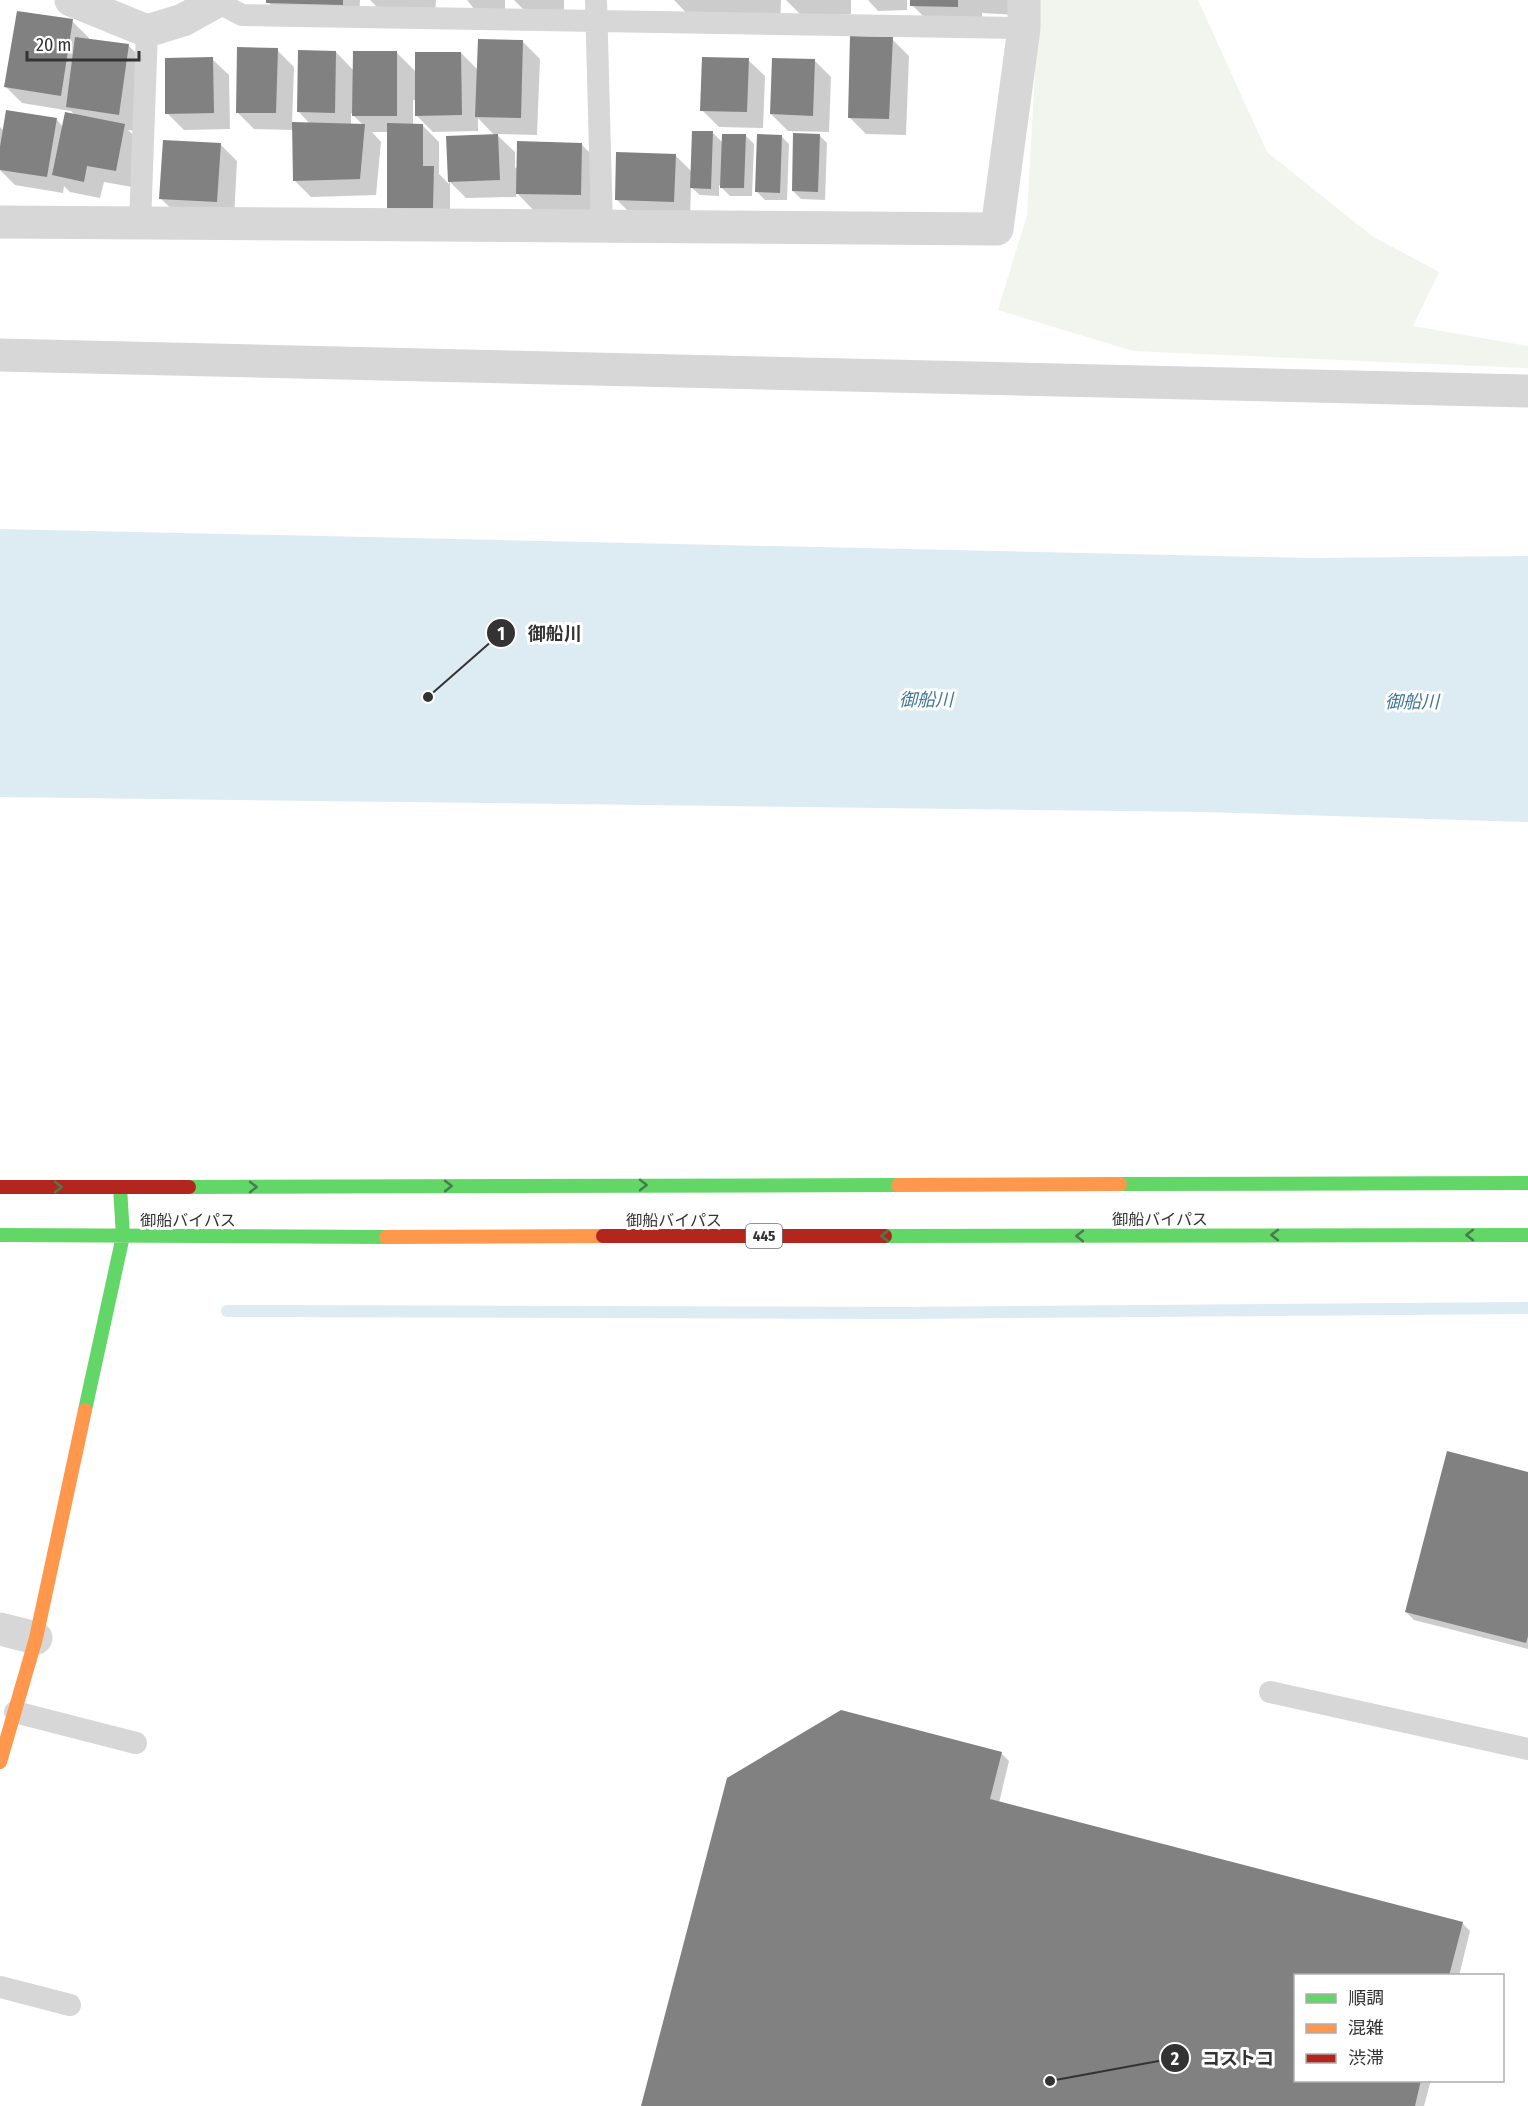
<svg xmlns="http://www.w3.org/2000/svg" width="1528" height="2106" viewBox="0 0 1528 2106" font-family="'Fira Sans Condensed','Noto Sans JP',sans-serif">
<rect width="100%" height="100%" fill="#fff"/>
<path fill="#f1f5ed" d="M1039,0H1198L1267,152L1372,236L1439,272L1413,326L1528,346V368L1133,351L998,310L1027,215Z"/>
<path fill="#ddebf3" d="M0,529L1311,558L1528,556V822L1203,812L0,797Z"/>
<path fill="#0003" fill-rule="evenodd" d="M268,0H360L359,21L285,19L268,2Z
M370,0H436L435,15L383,13Z
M467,0H505V11L475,10Z
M514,0H564V14L527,13Z
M674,0H781L780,27L698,25Z
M786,0H851V14H800Z
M868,0H907V10L878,11Z
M912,0H1019V15L982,13V32L937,30L912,5Z
M72,21L89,38V40L128,45L145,62L136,131L128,130L141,142L132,187L104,182L100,198L70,192L64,186L63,193L15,185L0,170V127L4,131L56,119L63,127L76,116L71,111L22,103L6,87Z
M892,39L909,56L906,135L866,134L849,117Z
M523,42L540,59L537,135L496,134L515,152V168L581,144L598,161L597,212L534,211L516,192V197L466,198L450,182V224H405L388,208V132H372L381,142L376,195L311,197L295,181L294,130L254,129L237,112L277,50L294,67L292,123L310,124L299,112L336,52L354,71L397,53L416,72L461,53L478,70ZM413,100H416V115L433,132L478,131V118L495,136L448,137L449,184L439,174V142L422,125H413ZM351,113L363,125H351Z
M212,59L229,75L230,129L184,130L167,113Z
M748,60L765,76L763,128L719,127L702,110Z
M815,61L831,77L829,132L788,131L771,114Z
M713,133L723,143L746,136L754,144L752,196H730L719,185V196L700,195L691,187L690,218L633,216L616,199L675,155L692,172Z
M819,135L827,143L825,200L801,199L793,191Z
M781,136L789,144L787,200H765L757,192Z
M220,144L237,161L234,218L178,215L161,199Z
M1528,1473V1649L1414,1620L1406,1612Z
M1001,1753L1009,1761L999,1803L1462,1923L1470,1931L1459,1976H1296V2080H1431L1424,2106H642Z"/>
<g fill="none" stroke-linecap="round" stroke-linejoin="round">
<path stroke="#ddebf3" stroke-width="12" d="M227,1311L900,1313L1528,1308"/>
</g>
<path fill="#818181" d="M266,0H343V5L266,3Z
M910,0H958V7L910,6Z
M17,11L73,19L61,96L4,87Z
M850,36L893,37L889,119L848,118Z
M75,37L129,44L119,115L66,107Z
M478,39L523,40L521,118L475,117Z
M237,47L278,48L276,113H236Z
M298,50L336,51L335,113L297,112Z
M353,51H397V116H352Z
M415,52H461L462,115L415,116Z
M213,57L214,113L165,114V58Z
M702,57L749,58L747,112L700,111Z
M772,58L815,59L813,116L770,114Z
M6,110L57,118L47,177L0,170V147Z
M65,112L125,124L116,171L87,166L84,182L52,175Z
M292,122L365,124L360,179L293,181Z
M387,123L423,124V166H434L433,208H387Z
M692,131H713L711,189L690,188Z
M793,133L820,134L818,192L792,191Z
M498,134L500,180L448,182L446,136Z
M722,134H746L744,188H720Z
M757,134L782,135L780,193L755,192Z
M163,140L221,143L217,202L159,199Z
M517,141L582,143L581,195L516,194Z
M616,152L676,154L674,202L615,200Z
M1447,1451L1528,1472V1636L1526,1643L1405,1612Z
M841,1710L1002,1752L990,1799L1463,1922L1449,1976H1296V2080H1421L1415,2106H641L727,1778Z"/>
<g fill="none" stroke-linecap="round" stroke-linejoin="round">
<path stroke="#d7d7d7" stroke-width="22" d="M596,0L602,227
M217,2L242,15L1024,28
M140,224L147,31
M1270,1692L1528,1749
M15,1712L136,1743
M0,1987L70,2005"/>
<path stroke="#d7d7d7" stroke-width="33" d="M71,0L147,31L183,20L219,0
M0,222L997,229L1024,28V0
M0,355L1528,391
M0,1629L36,1638"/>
<path stroke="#63d668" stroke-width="14" d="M1120,1184L1528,1183
M189,1187L898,1185
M0,1235L386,1237
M885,1236L1528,1235
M85,1410L123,1236L120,1187"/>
<path stroke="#ff974d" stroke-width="14" d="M898,1185L1120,1184
M386,1237L603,1236
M0,1762L36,1638L85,1410"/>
<path stroke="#b3261e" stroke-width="14" d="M0,1187H189
M603,1236H885"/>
</g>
<defs><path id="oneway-chevron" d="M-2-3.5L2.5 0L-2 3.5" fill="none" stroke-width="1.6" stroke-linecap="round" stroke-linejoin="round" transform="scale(1.5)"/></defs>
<g stroke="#497c4b">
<use href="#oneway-chevron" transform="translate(643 1185)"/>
<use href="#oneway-chevron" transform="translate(448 1186)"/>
<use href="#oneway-chevron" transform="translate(58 1187)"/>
<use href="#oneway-chevron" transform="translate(253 1187)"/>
<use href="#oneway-chevron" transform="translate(1275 1235) rotate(180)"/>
<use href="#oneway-chevron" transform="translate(1470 1235) rotate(180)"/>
<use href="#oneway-chevron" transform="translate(885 1236) rotate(180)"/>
<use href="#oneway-chevron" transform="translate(1080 1236) rotate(180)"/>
</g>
<g text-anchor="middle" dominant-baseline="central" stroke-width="6" stroke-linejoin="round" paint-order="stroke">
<rect fill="#fff" stroke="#707070" stroke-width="1.5" x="746" y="1224" width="36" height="24" rx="4.5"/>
<g font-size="15" font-weight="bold" fill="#333">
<text x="764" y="1236">445</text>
</g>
<g font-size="16" fill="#333" stroke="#fff">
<text x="1160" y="1219">御船バイパス</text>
<text x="188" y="1220">御船バイパス</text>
<text x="674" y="1220">御船バイパス</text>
</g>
<g font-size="18" font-style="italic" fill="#3f7597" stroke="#fff">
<text x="926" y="700">御船川</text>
<text x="1412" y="702">御船川</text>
</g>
</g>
<path fill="none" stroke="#333" stroke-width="2" d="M428 697L501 633M1050 2081L1175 2058"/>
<g fill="#333" stroke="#fff" stroke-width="2">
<circle cx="428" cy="697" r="6"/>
<circle cx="1050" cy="2081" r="6"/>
<circle cx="501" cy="633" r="15"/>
<circle cx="1175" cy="2058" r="15"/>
</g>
<g font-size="18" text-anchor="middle" font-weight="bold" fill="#fff">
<text x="501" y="640">1</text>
<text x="1175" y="2065">2</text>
</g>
<g font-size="18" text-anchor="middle" font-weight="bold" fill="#333" stroke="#fff" stroke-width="6" stroke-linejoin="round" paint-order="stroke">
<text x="555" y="640">御船川</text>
<text x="1238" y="2065">コストコ</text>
</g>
<rect x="1294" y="1974" width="210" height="108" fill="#ffffff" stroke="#adadad" stroke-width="1.5"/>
<rect x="1306" y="1994" width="30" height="9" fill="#63d668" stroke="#adadad" stroke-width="1.5"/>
<text x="1348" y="2004" font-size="18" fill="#333333">順調</text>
<rect x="1306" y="2024" width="30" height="9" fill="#ff974d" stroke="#adadad" stroke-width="1.5"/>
<text x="1348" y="2034" font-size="18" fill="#333333">混雑</text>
<rect x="1306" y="2054" width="30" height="9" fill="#b3261e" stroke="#adadad" stroke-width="1.5"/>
<text x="1348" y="2064" font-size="18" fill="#333333">渋滞</text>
<path d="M27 51v9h112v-9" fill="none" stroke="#333333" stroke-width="3"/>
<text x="36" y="51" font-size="18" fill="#333333" stroke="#ffffff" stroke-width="4.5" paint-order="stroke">20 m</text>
</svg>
